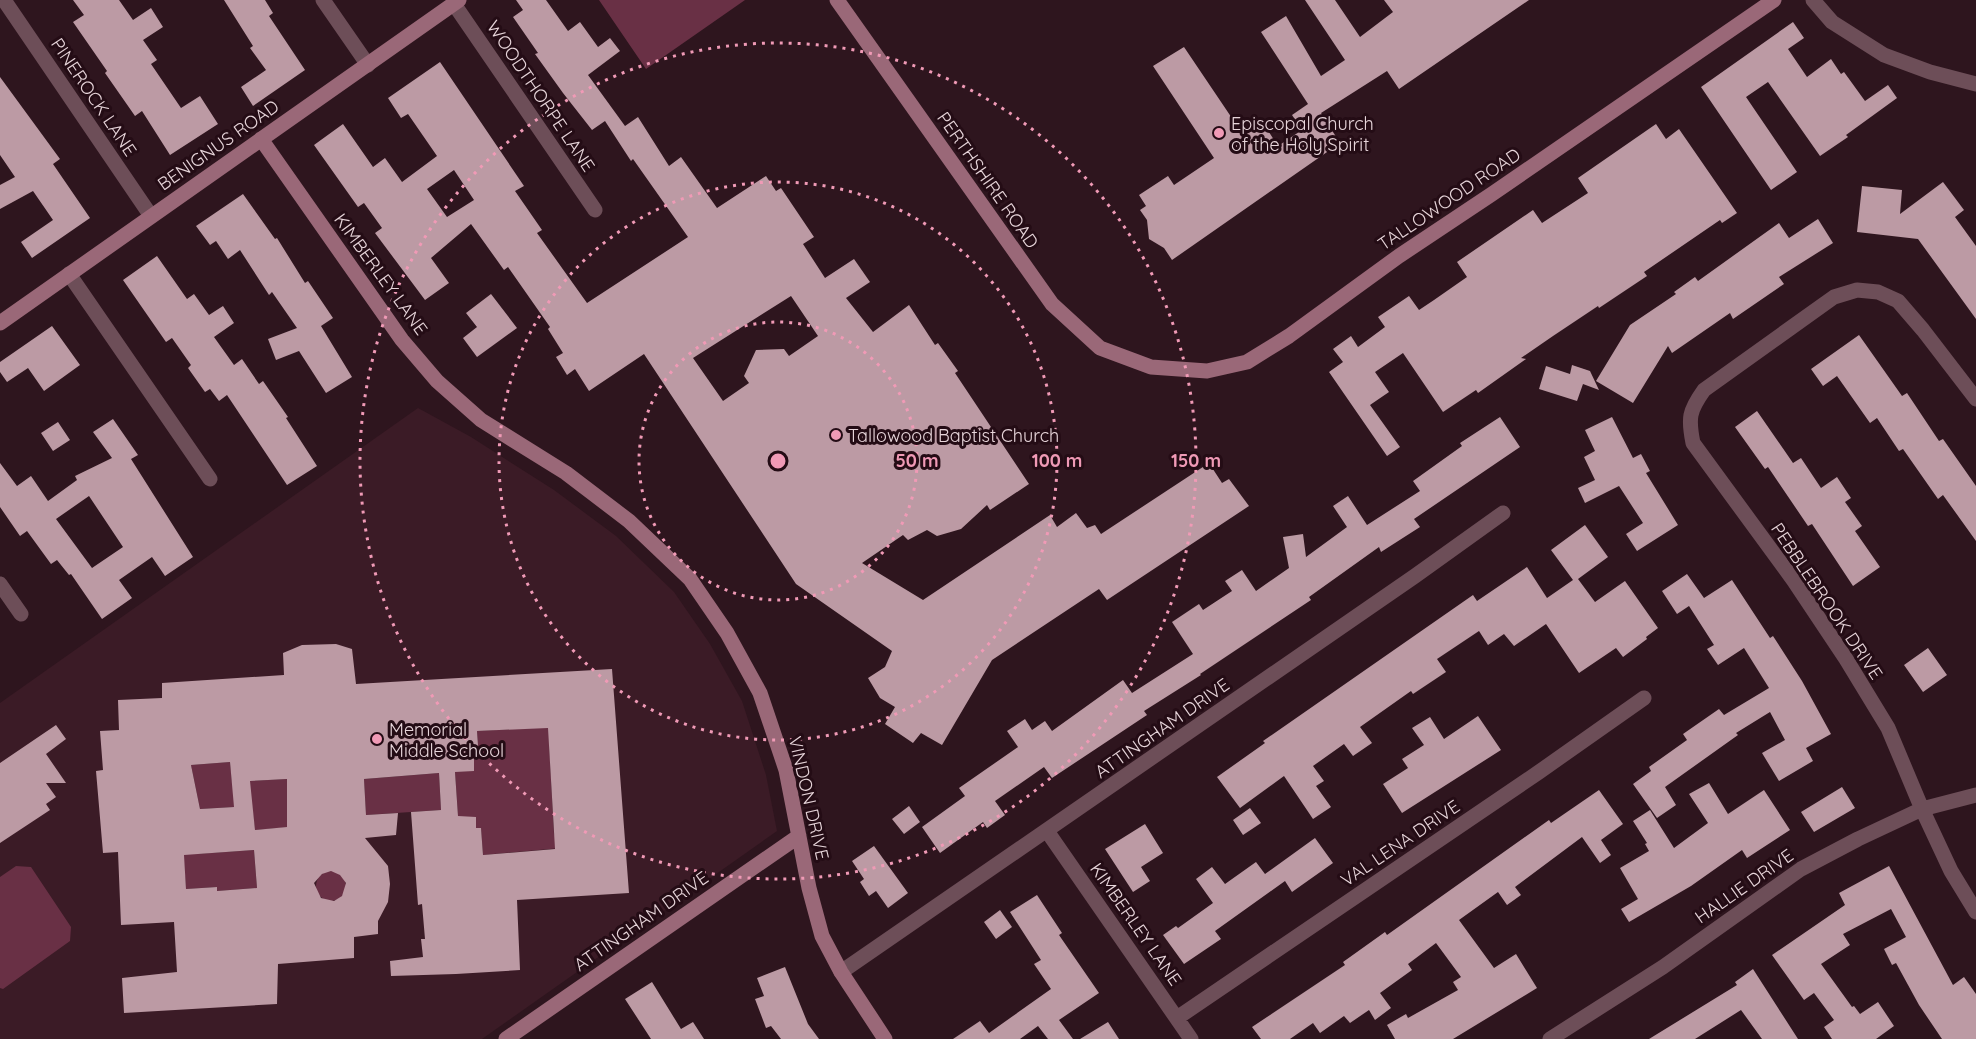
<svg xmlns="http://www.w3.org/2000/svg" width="1976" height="1039" viewBox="0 0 1976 1039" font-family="Quicksand,sans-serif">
<rect width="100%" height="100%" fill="#2e151e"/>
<path fill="#3b1b26" d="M418,408L471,437L554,490L616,536L674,592L710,644L742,701L766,775L777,831L482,1039H0V703Z"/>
<path fill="#693045" d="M599,0H745L646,69Z
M553,727L549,741L554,834L561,848L483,855L481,829L476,828L458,816L455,772L474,759L479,758L477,731Z
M230,762L232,782L287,779V805L317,804V825L255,830L252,806L200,809L191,765Z
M439,773L441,810L366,815L364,779Z
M183,849L196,854L254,850L257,888L217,891V887L186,889Z
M16,866L31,867L71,927L70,941L3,989L0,988V877Z
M316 886a15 15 0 1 1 30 0a15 15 0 1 1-30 0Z"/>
<path fill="#bc9aa4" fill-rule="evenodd" d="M73,0H119L133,20L151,8L163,27L143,40L157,60L151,64L181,108L200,96L218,124L170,155L142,111L135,116L105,73L107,71L73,22L84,15Z
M224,0H265L273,13L269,16L305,70L253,106L241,87L266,70L250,48L253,46Z
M516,0H546L568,31L580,22L598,47L610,38L620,51L588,75L625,126L638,117L669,166L681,157L717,208L766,176L776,191L781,188L814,237L803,244L825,278L854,259L870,282L846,298L873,332L909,305L935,345L938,343L958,371L955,373L1029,484L990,510L987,505L961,529L937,536L927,530L908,540L903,535L862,563L923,600L1050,515L1057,527L1076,513L1087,528L1095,525L1101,534L1209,463L1222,483L1229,479L1249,506L1107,600L1099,589L992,660L942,745L921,733L913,743L885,724L895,707L880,698L868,678L885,667L892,651L796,584L644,354L589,391L575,369L567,375L556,357L563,353L548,329L550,327L508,267L504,270L471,224L431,258L449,283L425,300L375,233L382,228L364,203L358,207L314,145L343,124L373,167L385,158L402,182L437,156L408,114L401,118L388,98L440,62L524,186L515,191L542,230L537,233L587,303L688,237L633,159L631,161L605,121L592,130L563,93L535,54L538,53L513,17L523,10ZM454,170L474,200L447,217L427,189ZM791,296L818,336L789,356L784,349L756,350L744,376L749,383L723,401L693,358Z
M1305,0H1335L1360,37L1393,12L1384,0H1529L1399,89L1387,71L1321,113L1340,143L1172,260L1164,248L1149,239L1147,220L1140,210L1146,206L1139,195L1168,176L1174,185L1214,158L1153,66L1184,47L1244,136L1263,123L1278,146L1302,130L1292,115L1308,104L1261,32L1286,16L1321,76L1345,60Z
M1793,22L1804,38L1788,49L1807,77L1831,59L1841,74L1844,72L1865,101L1888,85L1897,98L1846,135L1848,137L1820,156L1768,82L1746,97L1797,172L1771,190L1701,87Z
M0,77L60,159L53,164L90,218L32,258L21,242L53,220L33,191L0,209V185L15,177L0,155Z
M1656,124L1666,139L1679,129L1737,213L1722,223L1720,220L1644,272L1647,276L1599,308L1598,306L1553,336L1521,358L1526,359L1478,393L1476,390L1443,412L1403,353L1375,372L1389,392L1370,405L1400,447L1387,456L1329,372L1343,362L1333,349L1351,336L1358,347L1385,327L1378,317L1409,296L1419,310L1434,300L1467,277L1457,262L1533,210L1542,223L1588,193L1578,178Z
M1943,182L1964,210L1955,217L1976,246V319L1918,239L1857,232L1862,186L1902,190L1900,214Z
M243,194L275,239L277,238L305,283L308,281L333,318L321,326L352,377L326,393L299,351L276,360L268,339L297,328L272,292L269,295L240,250L228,259L216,241L210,245L196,226Z
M1818,219L1833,243L1779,277L1784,284L1733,319L1730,313L1672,353L1668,346L1633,403L1596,381L1630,325L1676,294L1674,292L1695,277L1698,281L1779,223L1789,238Z
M157,256L187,299L194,294L209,315L223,306L234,323L214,337L234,365L242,359L259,384L263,381L288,417L286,418L317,466L287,485L227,395L219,401L210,389L205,392L188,368L191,365L172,338L166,342L123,280Z
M491,294L517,328L477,357L463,338L477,327L466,313Z
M52,326L80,365L44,391L28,368L7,382L0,372V362Z
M1859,335L1902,396L1907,393L1939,441L1943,439L1976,486V541L1943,495L1938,499L1903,449L1899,451L1877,418L1870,423L1837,376L1823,386L1811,369Z
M1572,365L1590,371L1599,390L1583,384L1577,401L1539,389L1546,366L1570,374Z
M1757,411L1793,463L1801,458L1821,488L1837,477L1851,498L1845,502L1862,526L1855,531L1880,567L1853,586L1812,524L1808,526L1768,467L1765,469L1735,427Z
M1500,417L1520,447L1414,519L1420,527L1381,552L1379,547L1309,597L1311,600L1200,674L1201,675L1144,711L1147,715L1052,778L1044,767L995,801L1005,815L987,828L983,822L940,853L922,827L965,796L959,788L1018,747L1007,731L1025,719L1032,730L1045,721L1052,731L1123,680L1132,693L1193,654L1172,622L1199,604L1203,610L1232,591L1225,581L1242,570L1256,591L1289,568L1283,537L1303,534L1306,557L1347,527L1333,506L1348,496L1367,525L1420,491L1413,481L1462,446L1460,443Z
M1612,417L1633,458L1641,454L1650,471L1646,473L1678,525L1637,551L1626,534L1643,523L1619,486L1585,503L1578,488L1595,480L1584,457L1595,451L1585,430Z
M113,419L138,455L131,459L193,557L165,576L152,557L119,580L132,598L102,619L71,574L69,575L57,560L51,564L27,531L20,536L0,507V463L17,486L31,476L48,501L77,480L75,476L112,458L93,432ZM89,496L123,547L92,568L56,519Z
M58,422L70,440L53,451L41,433Z
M1585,525L1608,557L1578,579L1595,602L1625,581L1658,628L1646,637L1647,639L1623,657L1616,648L1579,673L1546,624L1514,646L1504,634L1488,645L1479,631L1437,659L1446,672L1413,694L1411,691L1360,727L1372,743L1353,756L1344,744L1313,766L1324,781L1316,786L1331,807L1313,819L1284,776L1240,808L1217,777L1265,743L1263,741L1473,595L1477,601L1527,567L1547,598L1573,580L1551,550Z
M1687,574L1704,598L1732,580L1770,638L1773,636L1802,681L1831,734L1806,748L1813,761L1779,781L1762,753L1785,740L1770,712L1736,733L1738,735L1665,787L1676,805L1657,818L1633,784L1651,771L1649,767L1687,740L1683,734L1719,709L1724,715L1769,688L1744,648L1718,665L1707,649L1714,645L1689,606L1677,614L1662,591Z
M336,644L352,649L356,684L612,669L629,893L517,900L520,970L456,974L391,976L390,961L423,957L421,939H425L422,904L418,905L411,812L441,810L439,773L364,779L366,815L398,813L396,835L365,838L388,866L390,884L388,902L378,921V934L354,937V958L278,964L277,1004L124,1013L122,978L177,972L174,922L121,925L118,852L103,853L96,771L103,770L100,731L119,730L118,700L162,698V683L284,675L283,653L302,645ZM548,728L555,849L483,855L481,828H476V817L458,816L455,772L474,771V759H479L477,731ZM230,762L234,807L200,809L191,765ZM287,779V827L255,830L250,781ZM254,850L257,888L217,891V887L186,889L184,855ZM331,871L340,875L346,883L342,896L334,901L321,898L314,883L322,874Z
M1928,648L1947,675L1923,692L1904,665Z
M1478,716L1501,750L1402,813L1383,784L1408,768L1402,759L1424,745L1412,728L1430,717L1444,739Z
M56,725L66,739L46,754L66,783H46L56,797L46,804L50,810L0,843V763Z
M1709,783L1728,814L1764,790L1790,830L1747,858L1742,850L1691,886L1629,922L1621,909L1638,899L1620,868L1649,851L1645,844L1647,843L1633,821L1650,810L1674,848L1708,823L1689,794Z
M1842,787L1855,808L1814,832L1801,812Z
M1599,790L1623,824L1601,840L1611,855L1600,863L1582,837L1515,887L1521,895L1507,905L1498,892L1459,920L1494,968L1516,954L1537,988L1453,1039H1395L1387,1025L1406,1014L1408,1018L1458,990L1453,982L1461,977L1436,943L1408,964L1412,970L1380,993L1391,1008L1375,1020L1369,1010L1350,1023L1344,1016L1320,1033L1313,1023L1290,1039H1261L1252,1027L1345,965L1343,962L1385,932L1387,935L1549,820L1551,823Z
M909,806L920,822L904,834L892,819Z
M1250,808L1261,823L1243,835L1233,820Z
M1145,824L1163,853L1141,867L1150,881L1133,892L1105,849Z
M1315,838L1333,863L1292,892L1285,881L1215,931L1221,939L1184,964L1163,935L1176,926L1178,928L1213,903L1196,879L1212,867L1225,884L1256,862L1265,874Z
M874,846L908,893L888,908L876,891L869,896L860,882L864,879L852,861Z
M1889,866L1953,985L1964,977L1976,994V1039H1942L1919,1005L1896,963L1892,965L1884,949L1906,937L1891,909L1843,934L1850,945L1821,964L1852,1007L1854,1006L1860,1014L1878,1002L1894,1026L1876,1039H1832L1824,1027L1834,1020L1814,993L1804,1000L1772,955L1845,905L1839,893Z
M1037,895L1062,933L1059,935L1099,993L1059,1020L1073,1039H1048L1038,1026L1020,1039H953L980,1021L989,1033L1051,989L1034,964L1041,960L1010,912Z
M1000,910L1012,927L996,939L984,922Z
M785,967L808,1024L819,1039H781L771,1026L766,1028L755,999L764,996L757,978Z
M1753,969L1798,1039H1762L1741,1010L1695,1039H1649L1737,985L1735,982Z
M652,982L681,1029L693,1022L704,1039H651L625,999Z
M1108,1022L1119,1039H1080Z"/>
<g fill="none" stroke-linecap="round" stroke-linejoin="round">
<path stroke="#6d4e58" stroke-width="15" d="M4,0L151,216
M323,0L368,65
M1813,0L1832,22L1884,55L1930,72L1976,84
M454,4L595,210
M69,274L210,479
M1976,399L1923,330L1898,301L1878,292L1857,290L1834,297L1704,390C1689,411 1688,418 1693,443L1794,581L1846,659L1888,728L1922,809L1951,871L1976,912
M0,584L21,614
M1047,831L1191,1039
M841,972L1415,576L1503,513
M1177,1018L1539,772L1644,698
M1550,1039L1663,967L1801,869L1858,839L1922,809L1976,795"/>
<path stroke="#9a6878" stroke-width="15" d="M837,0L1052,304L1100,348L1151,367L1207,371L1247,362L1289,336L1399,256L1492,194L1774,0
M261,139L402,340L437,381L481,420L566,473L629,521L690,579L727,633L760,693L786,770L809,888L822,936L841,972L885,1039
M0,323L459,0
M506,1039L799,836"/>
</g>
<g fill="none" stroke="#f09ab6" stroke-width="3" stroke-dasharray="3 6">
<circle cx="778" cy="461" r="139"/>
<circle cx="778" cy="461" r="279"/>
<circle cx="778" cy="461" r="418"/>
</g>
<g fill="#f09ab6" stroke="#240c15" stroke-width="2">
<circle cx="1219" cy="133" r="6"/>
<circle cx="836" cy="435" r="6"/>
<circle cx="377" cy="739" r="6"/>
</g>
<g text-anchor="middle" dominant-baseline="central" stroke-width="6" stroke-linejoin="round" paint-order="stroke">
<g font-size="18" fill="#e7d5da" stroke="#240c15">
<text transform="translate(541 96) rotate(56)">WOODTHORPE LANE</text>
<text transform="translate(94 97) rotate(56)">PINEROCK LANE</text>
<text transform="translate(218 145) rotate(-35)">BENIGNUS ROAD</text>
<text transform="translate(988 180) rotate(55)">PERTHSHIRE ROAD</text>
<text transform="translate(1449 199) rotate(-34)">TALLOWOOD ROAD</text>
<text transform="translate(381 274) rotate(54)">KIMBERLEY LANE</text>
<text transform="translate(1827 601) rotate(56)">PEBBLEBROOK DRIVE</text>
<text transform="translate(1162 728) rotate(-35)">ATTINGHAM DRIVE</text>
<text transform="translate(809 798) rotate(77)">VINDON DRIVE</text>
<text transform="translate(1400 843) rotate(-34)">VAL LENA DRIVE</text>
<text transform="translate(1744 886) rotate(-35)">HALLIE DRIVE</text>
<text transform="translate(641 921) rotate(-35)">ATTINGHAM DRIVE</text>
<text transform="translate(1136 924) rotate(55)">KIMBERLEY LANE</text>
</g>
<g font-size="18" fill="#e7d5da" stroke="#240c15" text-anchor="start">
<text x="1231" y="123">Episcopal Church<tspan x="1231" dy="21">of the Holy Spirit</tspan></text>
<text x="848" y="435">Tallowood Baptist Church</text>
<text x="389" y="729">Memorial<tspan x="389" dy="21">Middle School</tspan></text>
</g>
</g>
<circle cx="778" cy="461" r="9" fill="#f09ab6" stroke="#240c15" stroke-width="3"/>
<g font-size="18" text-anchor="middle" font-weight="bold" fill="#f09ab6" stroke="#240c15" stroke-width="6" stroke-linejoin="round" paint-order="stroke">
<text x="917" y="467">50 m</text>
<text x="1057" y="467">100 m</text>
<text x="1196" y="467">150 m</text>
</g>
</svg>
